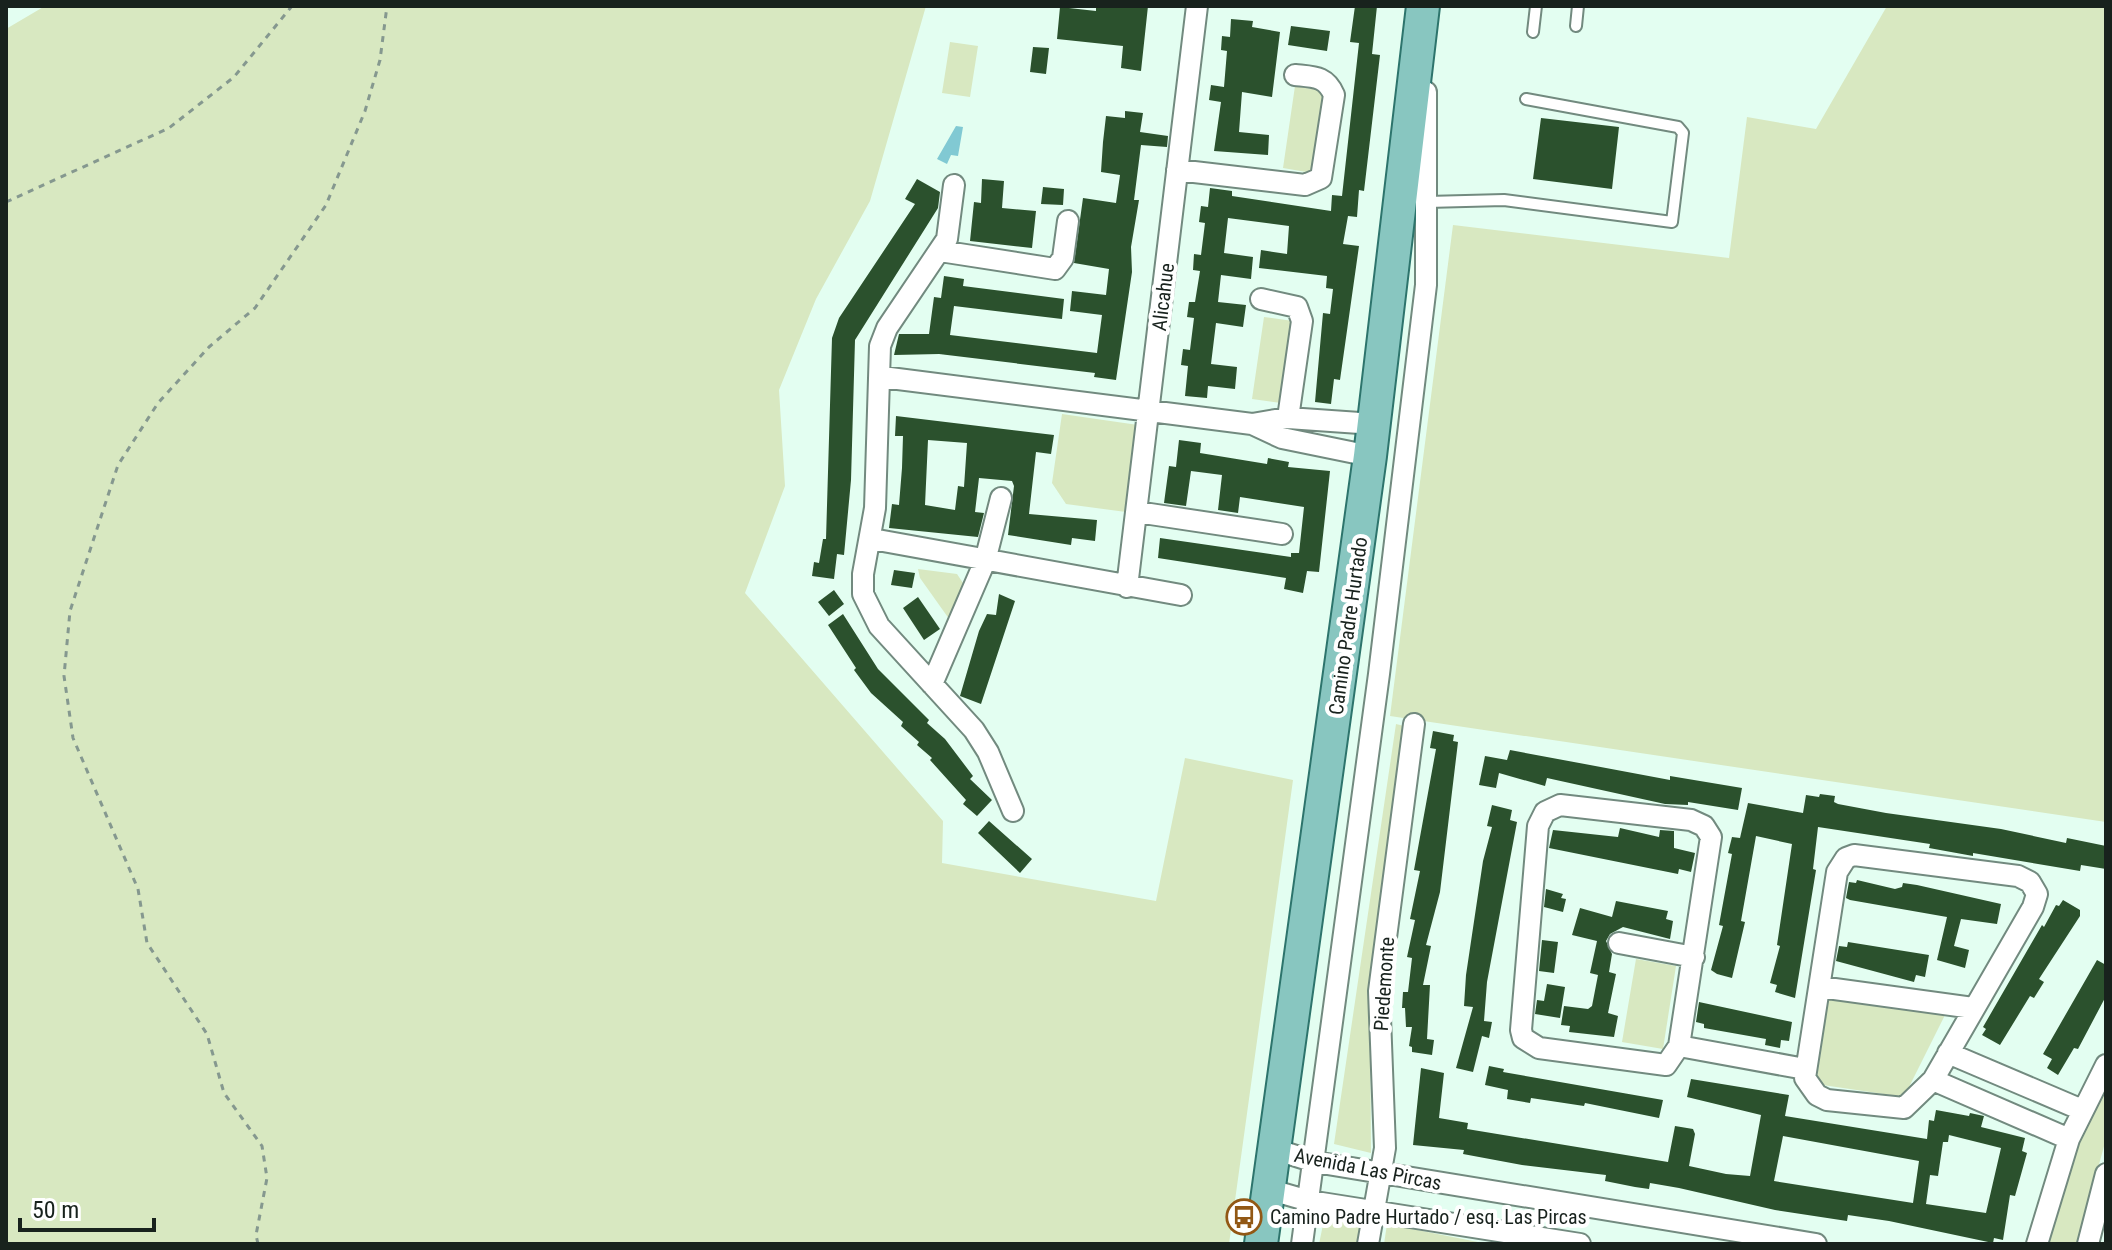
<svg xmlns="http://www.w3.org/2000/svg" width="2112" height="1250" viewBox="0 0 2112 1250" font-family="'Roboto Condensed',sans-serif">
<rect width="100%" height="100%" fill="#e3fef1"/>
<path fill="#d8e8c1" d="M45,6H926L870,201L816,299L779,390L785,486L745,593L943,821L942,863L1156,901L1185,758L1293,780L1229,1244H6V29Z
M1887,6H2106V822L1390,716L1453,225L1729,258L1747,117L1816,129Z
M950,42L978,46L970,97L942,93Z
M1295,86L1324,91L1312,173L1283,168Z
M1264,317L1293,321L1281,403L1252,399Z
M1062,414L1138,425L1126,512L1066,504L1052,483Z
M918,569L957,574L965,586L952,623L920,578Z
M1396,724L1404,726L1370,1012L1371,1153L1334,1144Z
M1636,959L1676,966L1663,1049L1622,1042Z
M1829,996L1945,1015L1904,1097L1816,1084Z
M2106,1072V1139L2077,1244H2044L2048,1218Z
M1325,1215L1362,1222L1358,1244H1319Z
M1387,1224L1488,1244H1384Z"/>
<path fill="#81c9d3" d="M956,126L963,127L958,156L951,155L947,164L937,159Z"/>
<path fill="#2b512d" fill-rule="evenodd" d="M1096,6H1148L1141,71L1121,68L1123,46L1057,39L1060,7L1096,11Z
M1355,6H1377L1372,54L1380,55L1364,191L1359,190L1357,217L1348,216L1343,244L1359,246L1340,380L1334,379L1331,404L1315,402L1323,313L1330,314L1333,289L1326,288L1327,276L1259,268L1261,250L1287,254L1289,226L1228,218L1224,253L1253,257L1251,279L1221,275L1218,302L1246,305L1243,327L1216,323L1211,364L1237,367L1235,389L1208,386L1207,398L1185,396L1188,366L1181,365L1183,349L1190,350L1194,318L1187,317L1189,302H1195L1200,271L1193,270L1194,254L1201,255L1205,223L1199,222L1201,206L1208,207L1210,188L1232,191V196L1331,211L1332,195L1342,196L1359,43L1350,42Z
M1231,19L1253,21L1252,27L1280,32L1272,97L1242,92L1239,132L1269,135L1268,155L1214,151L1221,102L1209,100L1211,85L1224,87L1227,51L1221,50L1222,36L1230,37Z
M1291,26L1330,31L1327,51L1288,45Z
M1033,47L1049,48L1046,74L1030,72Z
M1125,111L1143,113L1140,132L1168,136L1167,147L1141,145L1134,200H1139L1131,247L1132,272L1116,380L1094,377L1095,373L939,354L894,355L899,334H929L934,297L941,298L944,276L964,279L963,286L1064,299L1062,319L954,306L950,335L1097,353L1102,315L1070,311L1072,291L1106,295L1109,269L1074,263L1083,198L1116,203L1120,175L1101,172L1103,142L1106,116L1125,118Z
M1541,118L1619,127L1612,189L1533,179Z
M917,179L940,192L938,208L855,340L851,480L844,555L837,554L834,579L812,576L814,562L819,563L823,539H826L832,338L839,318L915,204L905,199Z
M982,179L1004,181L1002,208L1036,211L1032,248L970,241L974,202L981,203Z
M1043,187L1064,189L1063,205L1041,204Z
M896,416L1054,435L1051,454L1036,452L1029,514L1097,520L1095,541L1072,538L1071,545L1008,535L1014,486L1012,481L979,478L975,512L984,513L978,537L889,528L892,504L899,505L902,468L903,436H895ZM928,440L967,443L964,487L958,486L955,510L925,505Z
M1179,440L1201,443L1200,453L1267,464L1268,458L1289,462L1288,467L1330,471L1319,572L1307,571L1303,593L1284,589L1286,578L1158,558L1160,538L1291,557V553H1299L1304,507L1240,497L1238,513L1218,510L1222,475L1191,471L1186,506L1164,503L1169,466L1176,467Z
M894,570L915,573L912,588L891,585Z
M834,590L844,604L829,616L818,602Z
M999,594L1015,601L981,704L960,696L979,631L987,614L996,615Z
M918,597L940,629L924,640L903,608Z
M843,614L878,669L929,720L927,723L945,739L973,776L970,779L992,800L977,816L963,804L966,800L930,760L932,758L917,745L919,742L901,726L903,722L871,693L854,670L856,668L828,625Z
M1433,731L1454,735L1453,741L1458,742L1440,892L1426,945L1431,946L1423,985H1430L1427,1039L1434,1040L1432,1055L1412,1052V1047L1409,1046L1412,1027H1406L1405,1008H1402L1403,992H1408L1412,958L1407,957L1415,920L1410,919L1420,871L1414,870L1436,749L1430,748Z
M1510,750L1670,780V776L1742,788L1738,810L1688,802V805L1665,804L1547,778L1545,786L1499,773L1496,788L1479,785L1485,756L1507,760Z
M1820,794L1835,796L1834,802L1838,804L1886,813L2001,829L2066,843L2067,838L2106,846V869L2081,865L2080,871L1973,853V856L1929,848L1930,844L1818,827L1813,869L1816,870L1795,998L1775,992L1777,985L1770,983L1780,946L1777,945L1792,844L1756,836L1741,921L1745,922L1732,978L1717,974L1711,970L1723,926L1719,925L1732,854L1728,853L1732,837L1740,838L1748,803L1803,813L1806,795L1819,797Z
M1492,805L1512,810L1510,820L1517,822L1487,982L1484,1021L1492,1022L1489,1038L1482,1036L1473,1072L1456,1068L1473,1007L1464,1006L1466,975L1483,861L1492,827L1487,826Z
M989,821L1032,859L1020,873L978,833Z
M1620,828L1659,837L1660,830L1674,831V848L1695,853L1691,872L1679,869L1678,874L1549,848L1553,830L1618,837Z
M1857,880L1895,889L1902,887L1903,883L1917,885L2001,904L1997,924L1961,919L1954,946L1969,950L1965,968L1937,960L1947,917L1850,900L1846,898L1849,882L1856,883Z
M1546,889L1563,894L1561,898L1566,899L1563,912L1544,907Z
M2063,900L2080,910V916L2039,979L2044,982L2034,998L2030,996L2000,1045L1982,1035L1986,1029L1983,1027L2042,925L2044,927L2056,905L2059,906Z
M1616,901L1668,911L1666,919L1673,921L1670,939L1623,927L1610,934L1606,941L1612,954L1609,972L1616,974L1608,1013L1618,1016L1614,1037L1569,1032L1570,1026L1561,1025L1564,1006L1588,1009L1592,1006L1598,975L1590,973L1597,941L1572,935L1580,908L1612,917Z
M1542,940L1558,942L1554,973L1539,971Z
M1848,942L1929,955L1925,977L1916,975L1914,982L1836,961L1839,946L1847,947Z
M2097,960L2106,965V996L2078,1049L2074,1048L2058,1075L2047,1068L2052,1059L2043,1054Z
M1547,984L1565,987L1560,1018L1535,1014L1537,1000L1544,1001Z
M1699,1002L1792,1022L1789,1041L1781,1040L1780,1048L1765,1045L1766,1039L1704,1028V1024L1696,1022Z
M1489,1066L1504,1069L1503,1072L1663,1100L1659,1118L1585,1103L1584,1106L1531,1098L1530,1103L1507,1099L1508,1090L1485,1085Z
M1421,1068L1444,1073L1439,1118L1468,1123L1467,1129L1668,1162L1675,1126L1693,1129L1695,1134L1689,1166L1726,1174L1750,1176L1761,1115L1687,1097L1691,1079L1789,1095L1785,1116L1927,1139L1929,1120L1934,1121L1936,1110L1969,1116L1970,1113L1984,1116L1981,1127L2025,1138L2022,1151L2027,1153L2015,1196L2010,1195L2003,1240L1994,1238L1993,1243L1889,1221L1848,1215L1847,1221L1775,1210L1679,1188L1650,1183L1649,1189L1635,1187L1605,1181L1606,1175L1522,1165L1463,1154L1464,1150L1413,1145ZM1949,1135L2001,1148L1986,1213L1926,1204L1930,1175L1938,1176L1943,1142H1948ZM1783,1136L1919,1161L1913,1203L1774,1181Z"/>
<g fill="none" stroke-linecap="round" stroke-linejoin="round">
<defs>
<path id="lane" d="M1576,26L1578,6
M1533,32L1536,6
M1427,202L1504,200L1672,222L1683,133L1678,127L1526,99"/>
<path id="street" d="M1177,170L1305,185L1321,178L1334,95C1326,76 1314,77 1295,75
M954,185L947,239L887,328L880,346L875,508L863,574V594L879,626L974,730L988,752L1013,811
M940,251L1055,269L1063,258L1068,221
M1261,299L1297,307L1302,321L1288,418
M882,377L1252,424L1288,418L1374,424
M1252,424L1282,438L1370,456
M1137,512L1282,534
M872,539L1181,595
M1127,587L1197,6
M932,684L985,561L1001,498
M1560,805L1691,820L1704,826L1711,837L1679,1046L1666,1065L1539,1048L1523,1038L1521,1030L1538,826L1545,812Z
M1854,855L2018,876L2030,882L2037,894L2033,907L1933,1080L1904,1108L1827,1100L1817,1095L1805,1078L1837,872L1846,858Z
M1619,943L1694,957
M1820,987L1973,1008
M1679,1046L1805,1069
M1948,1053L2082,1110
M1933,1080L2069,1139
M1277,1150L1315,1162L1816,1244
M1271,1190L1309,1201L1580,1244
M1302,1244L1379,674L1426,285V92
M1368,1244L1385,1148L1379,991L1414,724
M2037,1244L2069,1139L2106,1065
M2088,1244L2106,1174"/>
<path id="primary" d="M1261,1244L1370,456L1423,6"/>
</defs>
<use href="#lane" stroke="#728a7f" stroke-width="14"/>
<use href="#street" stroke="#728a7f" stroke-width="24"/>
<use href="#primary" stroke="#2d746c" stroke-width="36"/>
<path stroke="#85988f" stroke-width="3" stroke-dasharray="6 6" stroke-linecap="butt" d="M6,202L169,128L234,77L292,6
M258,1244L256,1235L267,1178L262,1146L224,1093L207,1034L147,943L138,889L73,738L64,676L70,611L118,465L158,403L209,347L255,308L326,205L365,111L380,60L387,6"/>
<use href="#lane" stroke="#fff" stroke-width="10"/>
<use href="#street" stroke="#fff" stroke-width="20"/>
<use href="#primary" stroke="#88c6c0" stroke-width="32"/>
</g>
<defs>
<symbol id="bus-ring" viewBox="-11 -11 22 22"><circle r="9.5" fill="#fff" stroke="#925815" stroke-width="1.5"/><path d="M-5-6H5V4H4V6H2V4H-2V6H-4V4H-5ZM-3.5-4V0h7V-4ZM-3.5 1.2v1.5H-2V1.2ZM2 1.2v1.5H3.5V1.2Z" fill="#925815"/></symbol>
</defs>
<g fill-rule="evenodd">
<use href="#bus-ring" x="1224" y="1197" width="40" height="40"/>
</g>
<g text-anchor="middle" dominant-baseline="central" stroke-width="8" stroke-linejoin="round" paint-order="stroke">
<g font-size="20" fill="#18221d" stroke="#fff">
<text transform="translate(1163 297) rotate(-83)">Alicahue</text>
<text transform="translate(1348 626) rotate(-82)">Camino Padre Hurtado</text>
<text transform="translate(1384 984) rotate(-86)">Piedemonte</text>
<text transform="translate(1368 1169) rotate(11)">Avenida Las Pircas</text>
</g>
<g font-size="20" fill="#18221d" stroke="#fff" text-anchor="start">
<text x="1270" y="1217">Camino Padre Hurtado / esq. Las Pircas</text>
</g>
</g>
<rect width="2112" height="1250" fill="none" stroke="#18221d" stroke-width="16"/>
<path d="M20 1218v12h134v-12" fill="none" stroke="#18221d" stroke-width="4"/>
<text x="32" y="1218" font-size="24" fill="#18221d" stroke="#ffffff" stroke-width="6" paint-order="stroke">50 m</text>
</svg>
